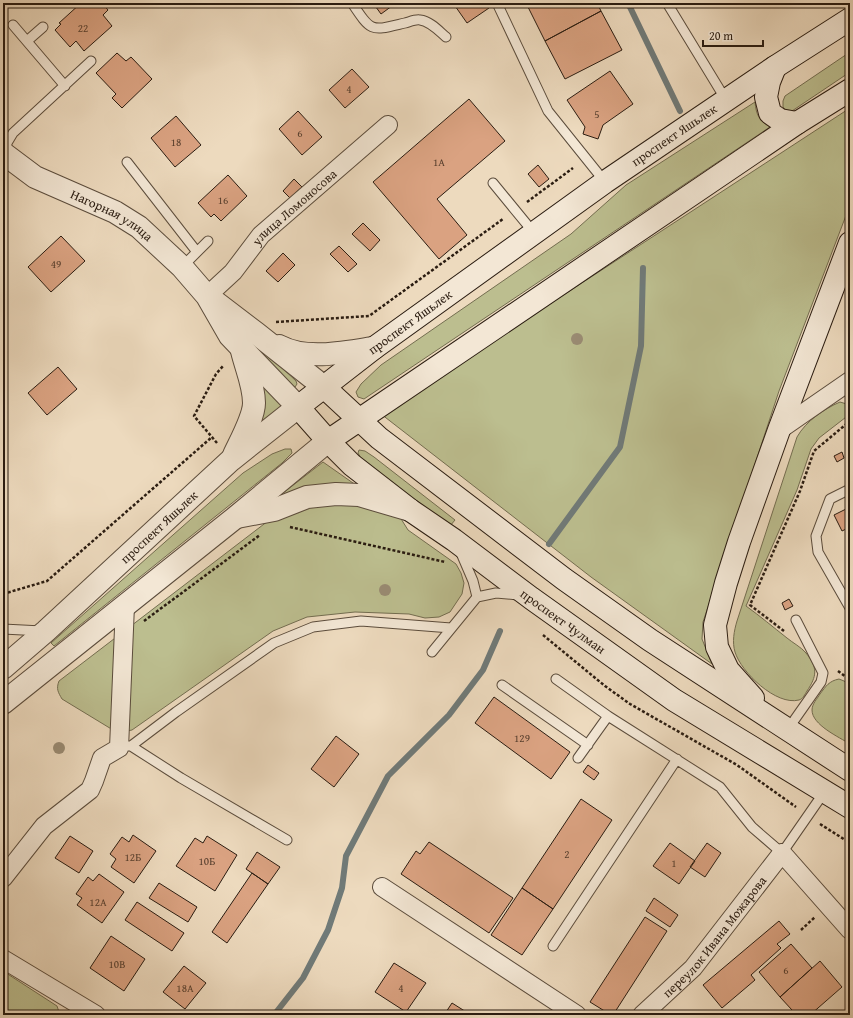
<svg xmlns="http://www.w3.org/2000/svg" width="853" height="1018" viewBox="0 0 853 1018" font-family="'Gentium Book Plus',serif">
<rect width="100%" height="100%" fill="#eddabe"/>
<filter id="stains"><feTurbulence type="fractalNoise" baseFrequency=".005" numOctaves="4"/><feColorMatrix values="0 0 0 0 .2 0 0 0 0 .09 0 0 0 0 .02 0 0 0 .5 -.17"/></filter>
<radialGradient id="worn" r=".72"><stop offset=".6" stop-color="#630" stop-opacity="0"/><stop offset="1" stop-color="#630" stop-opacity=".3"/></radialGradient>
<path fill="#bcbe8f" stroke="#736d50" d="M850,52V72L792,111H787L783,107V101L785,96Z
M755,102C756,114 759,121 770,127L364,399L358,397L356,392L361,384L381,365L571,234L626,185Z
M850,108V205L779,391L703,622L702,639L712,664L591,577L381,414Z
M241,329L296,381L297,384L295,387L292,386L246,342Z
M258,381L287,403L251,434Z
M840,402L850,405V414L819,438L811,449L797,490L746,606C760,616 773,627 787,638C793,643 801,647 806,653C818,668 817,676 807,691C805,694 803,699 799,700C776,706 741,672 735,652C732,642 734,631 737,621L797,437C806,421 824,409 840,402Z
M285,449H291L292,453L282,463L54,646L51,643L243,473L272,454Z
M359,450L365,451L374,457L455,520L450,526L363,462L358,453Z
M323,462L363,490L274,500Z
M337,500L398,514L408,530L456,564L461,573L464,583L462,594L450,612L439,617L425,618L409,614L355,612L307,617L273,631L132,730L122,732L113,730L62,699C58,692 56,689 59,681L268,521L294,508Z
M839,679L844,681L850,685V744C839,737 812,725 812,710C812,704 817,699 820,694C826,686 829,681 839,679Z
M3,971L57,1006L60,1015H3Z"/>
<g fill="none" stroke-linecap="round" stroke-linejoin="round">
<path stroke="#707a78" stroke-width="6" d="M628,3L680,111
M549,544L620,447L641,346L643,268
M274,1015L303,978L328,930L342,888L346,856L388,776L449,715L483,670L500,631"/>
</g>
<path fill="#daa281" stroke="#2a1c11" d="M81,3H102L108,10L103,15L112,26L84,51L76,41L70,47L55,30L61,24L59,23Z
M373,3H396L381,14Z
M453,3H485L489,8L467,23Z
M526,3H597L601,11L545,41Z
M601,11L622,50L565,79L545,41Z
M117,53L126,61L131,57L152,79L122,108L112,98L116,94L96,73Z
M352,69L369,87L345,108L329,90Z
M610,71L633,104L603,125L598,139L583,134L585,127L567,100Z
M469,99L505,141L437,199L467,235L439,259L373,182Z
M298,111L322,137L302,155L279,129Z
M176,116L201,145L175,167L151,138Z
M538,165L549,179L539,187L528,174Z
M228,175L247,196L221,221L214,214L211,217L198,203Z
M294,179L302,187L290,198L283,191Z
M363,223L380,240L370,251L352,234Z
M61,236L85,261L51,292L28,267Z
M339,246L357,264L348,272L330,254Z
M283,253L295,265L278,282L266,271Z
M58,367L77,389L47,415L28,393Z
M842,452L844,458L837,462L834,456Z
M850,507V538L846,529L842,531L834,515Z
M789,599L793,606L785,610L782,603Z
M494,697L570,752L551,779L475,723Z
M336,736L359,754L334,787L311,769Z
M588,765L599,773L594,780L583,772Z
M581,799L612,820L553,909L522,888Z
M133,835L156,851L134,883L111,867L116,859L110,854L122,837L129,842Z
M70,836L93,851L79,873L55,858Z
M207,836L237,855L215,891L176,866L195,838L203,843Z
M429,842L513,898L489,933L401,874L416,851L420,854Z
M670,843L695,861L679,884L653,866Z
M707,843L721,853L705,877L690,867Z
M257,852L280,867L268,884L246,869Z
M252,873L268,884L227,943L212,932Z
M99,874L124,892L102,923L77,905L82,898L76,894L88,877L93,881Z
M159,883L197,907L188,922L149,898Z
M522,888L553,909L522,955L491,935Z
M654,898L678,915L670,927L646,911Z
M137,902L184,933L172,951L125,920Z
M645,917L667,931L613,1015H611L590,1002Z
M779,921L790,934L777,944L781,948L751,975L755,980L722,1008L703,985Z
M111,936L145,959L124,991L90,968Z
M791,944L812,968L780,997L759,972Z
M820,961L842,987L810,1015H786L792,1010L780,997Z
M394,963L426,983L406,1012L375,992Z
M184,966L206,983L185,1009L163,992Z
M452,1003L471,1015H444Z"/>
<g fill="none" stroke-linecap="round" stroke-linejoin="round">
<defs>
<path id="service" d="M352,3C372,33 371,31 405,23C409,22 416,19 420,20C430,21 439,31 446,37
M497,3L548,111L605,182
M667,3L726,100
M13,25L65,86
M27,41L43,27
M6,155L7,143L13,133L91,61
M127,162L197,252
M493,183L534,233
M182,267L208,241
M850,489L830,499L816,536L818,552L850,608
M461,553L473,581L477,597
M3,629L42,631
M432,652L477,597L496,593L518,595
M556,679L608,716L720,787L752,827L782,853L825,791
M502,685L588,745
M788,729L821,682L823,673L796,620
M127,746H131L181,778L287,840
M131,746L176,712L274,643L313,627L361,621L451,628
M578,758L608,716
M553,946L677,759"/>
<g id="minor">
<path id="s1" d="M207,296L233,272L261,235L388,125"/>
<path d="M779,430L850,381"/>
<path d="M3,878L44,826L90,790L94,781L102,758L119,748L125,605"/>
<path d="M382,887L577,1015"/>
<path d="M3,959L96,1015"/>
<path id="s2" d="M642,1015L693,968L782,853L850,930"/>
</g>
<g id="tertiary">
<path id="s3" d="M3,153L35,177L115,212L139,227L182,267L207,296L230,336L298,407L231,460L46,631L3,668"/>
<path d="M214,301L256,333L324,387"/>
<path d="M279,346C307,361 344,352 374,348"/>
<path d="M234,455C240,442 254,417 254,403C254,385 246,368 242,351"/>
<path d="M237,517L274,510L307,497L336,494L359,495L410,510"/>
<path d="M3,703L236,517L328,441"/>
</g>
<g id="secondary">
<path id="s4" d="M850,19L775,67L605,182L374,348L298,407L328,441L352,465L410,510L454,540L531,598L674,700L850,807"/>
<path d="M775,67L769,82L766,97L770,113L780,120L797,123"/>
<path d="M324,387L379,438L564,579L650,640L850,770"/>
<path d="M328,441L797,123L850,90"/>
<path d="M753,698L728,670L717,647L715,625L726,583L739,542L779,430L850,243"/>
</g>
</defs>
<use href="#service" stroke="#5b4c3c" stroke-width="11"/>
<use href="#minor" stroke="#5b4c3c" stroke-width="20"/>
<use href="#tertiary" stroke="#5b4c3c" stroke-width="24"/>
<use href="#secondary" stroke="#2a1c11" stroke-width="24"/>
<path stroke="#2a1c11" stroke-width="2.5" stroke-dasharray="3 2" stroke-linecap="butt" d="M527,202L573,168
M276,322L369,316L503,219
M217,443L194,416L216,374L224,365
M290,527L445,562
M3,594L47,581L212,437
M144,621L260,535
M784,631L750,605L800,491L814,451L850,421
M543,635L605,686L630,704L737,765L796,807
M838,671L850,680
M820,824L850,843
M801,930L815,917"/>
<use href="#service" stroke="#f3e7d5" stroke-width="9"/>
<use href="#minor" stroke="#f3e7d5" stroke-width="18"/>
<use href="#tertiary" stroke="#f3e7d5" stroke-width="22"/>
<use href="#secondary" stroke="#f3e7d5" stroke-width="22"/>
</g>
<g fill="#9a8c74">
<circle cx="577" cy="339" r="6"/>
<circle cx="385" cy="590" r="6"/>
<circle cx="59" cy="748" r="6"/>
</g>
<g text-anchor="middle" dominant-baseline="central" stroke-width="3" stroke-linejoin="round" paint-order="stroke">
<g font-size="11" fill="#563e2d">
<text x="83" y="28">22</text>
<text x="349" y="89">4</text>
<text x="597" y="114">5</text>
<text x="300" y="133">6</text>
<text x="176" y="142">18</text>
<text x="439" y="162">1А</text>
<text x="223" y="200">16</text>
<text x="56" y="264">49</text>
<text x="522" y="738">129</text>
<text x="567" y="854">2</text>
<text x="133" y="857">12Б</text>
<text x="207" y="861">10Б</text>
<text x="674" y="863">1</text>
<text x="98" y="902">12А</text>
<text x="117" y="964">10В</text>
<text x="786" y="970">6</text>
<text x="185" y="988">18А</text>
<text x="401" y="988">4</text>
</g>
<g font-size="13" fill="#2a1c11" stroke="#f3e7d5">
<text transform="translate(674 135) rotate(-34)">проспект Яшьлек</text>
<text stroke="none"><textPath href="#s1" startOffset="125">улица Ломоносова</textPath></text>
<text stroke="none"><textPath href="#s3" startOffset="126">Нагорная улица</textPath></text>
<text transform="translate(410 322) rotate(-36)">проспект Яшьлек</text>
<text transform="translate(159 527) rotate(-43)">проспект Яшьлек</text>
<text stroke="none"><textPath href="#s4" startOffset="1017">проспект Чулман</textPath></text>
<text stroke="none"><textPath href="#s2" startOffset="107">переулок Ивана Можарова</textPath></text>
</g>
</g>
<rect width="853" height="1018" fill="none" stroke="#eddabe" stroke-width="16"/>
<rect x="4" y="4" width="845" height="1010" fill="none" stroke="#2a1c11" stroke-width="2"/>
<rect x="8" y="8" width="837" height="1002" fill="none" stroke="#2a1c11"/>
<path d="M703 40v6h60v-6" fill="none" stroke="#2a1c11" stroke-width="2"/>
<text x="709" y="40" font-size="12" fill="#2a1c11" stroke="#f3e7d5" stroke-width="3" paint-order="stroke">20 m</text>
<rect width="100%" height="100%" filter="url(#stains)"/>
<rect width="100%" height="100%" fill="url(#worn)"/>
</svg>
